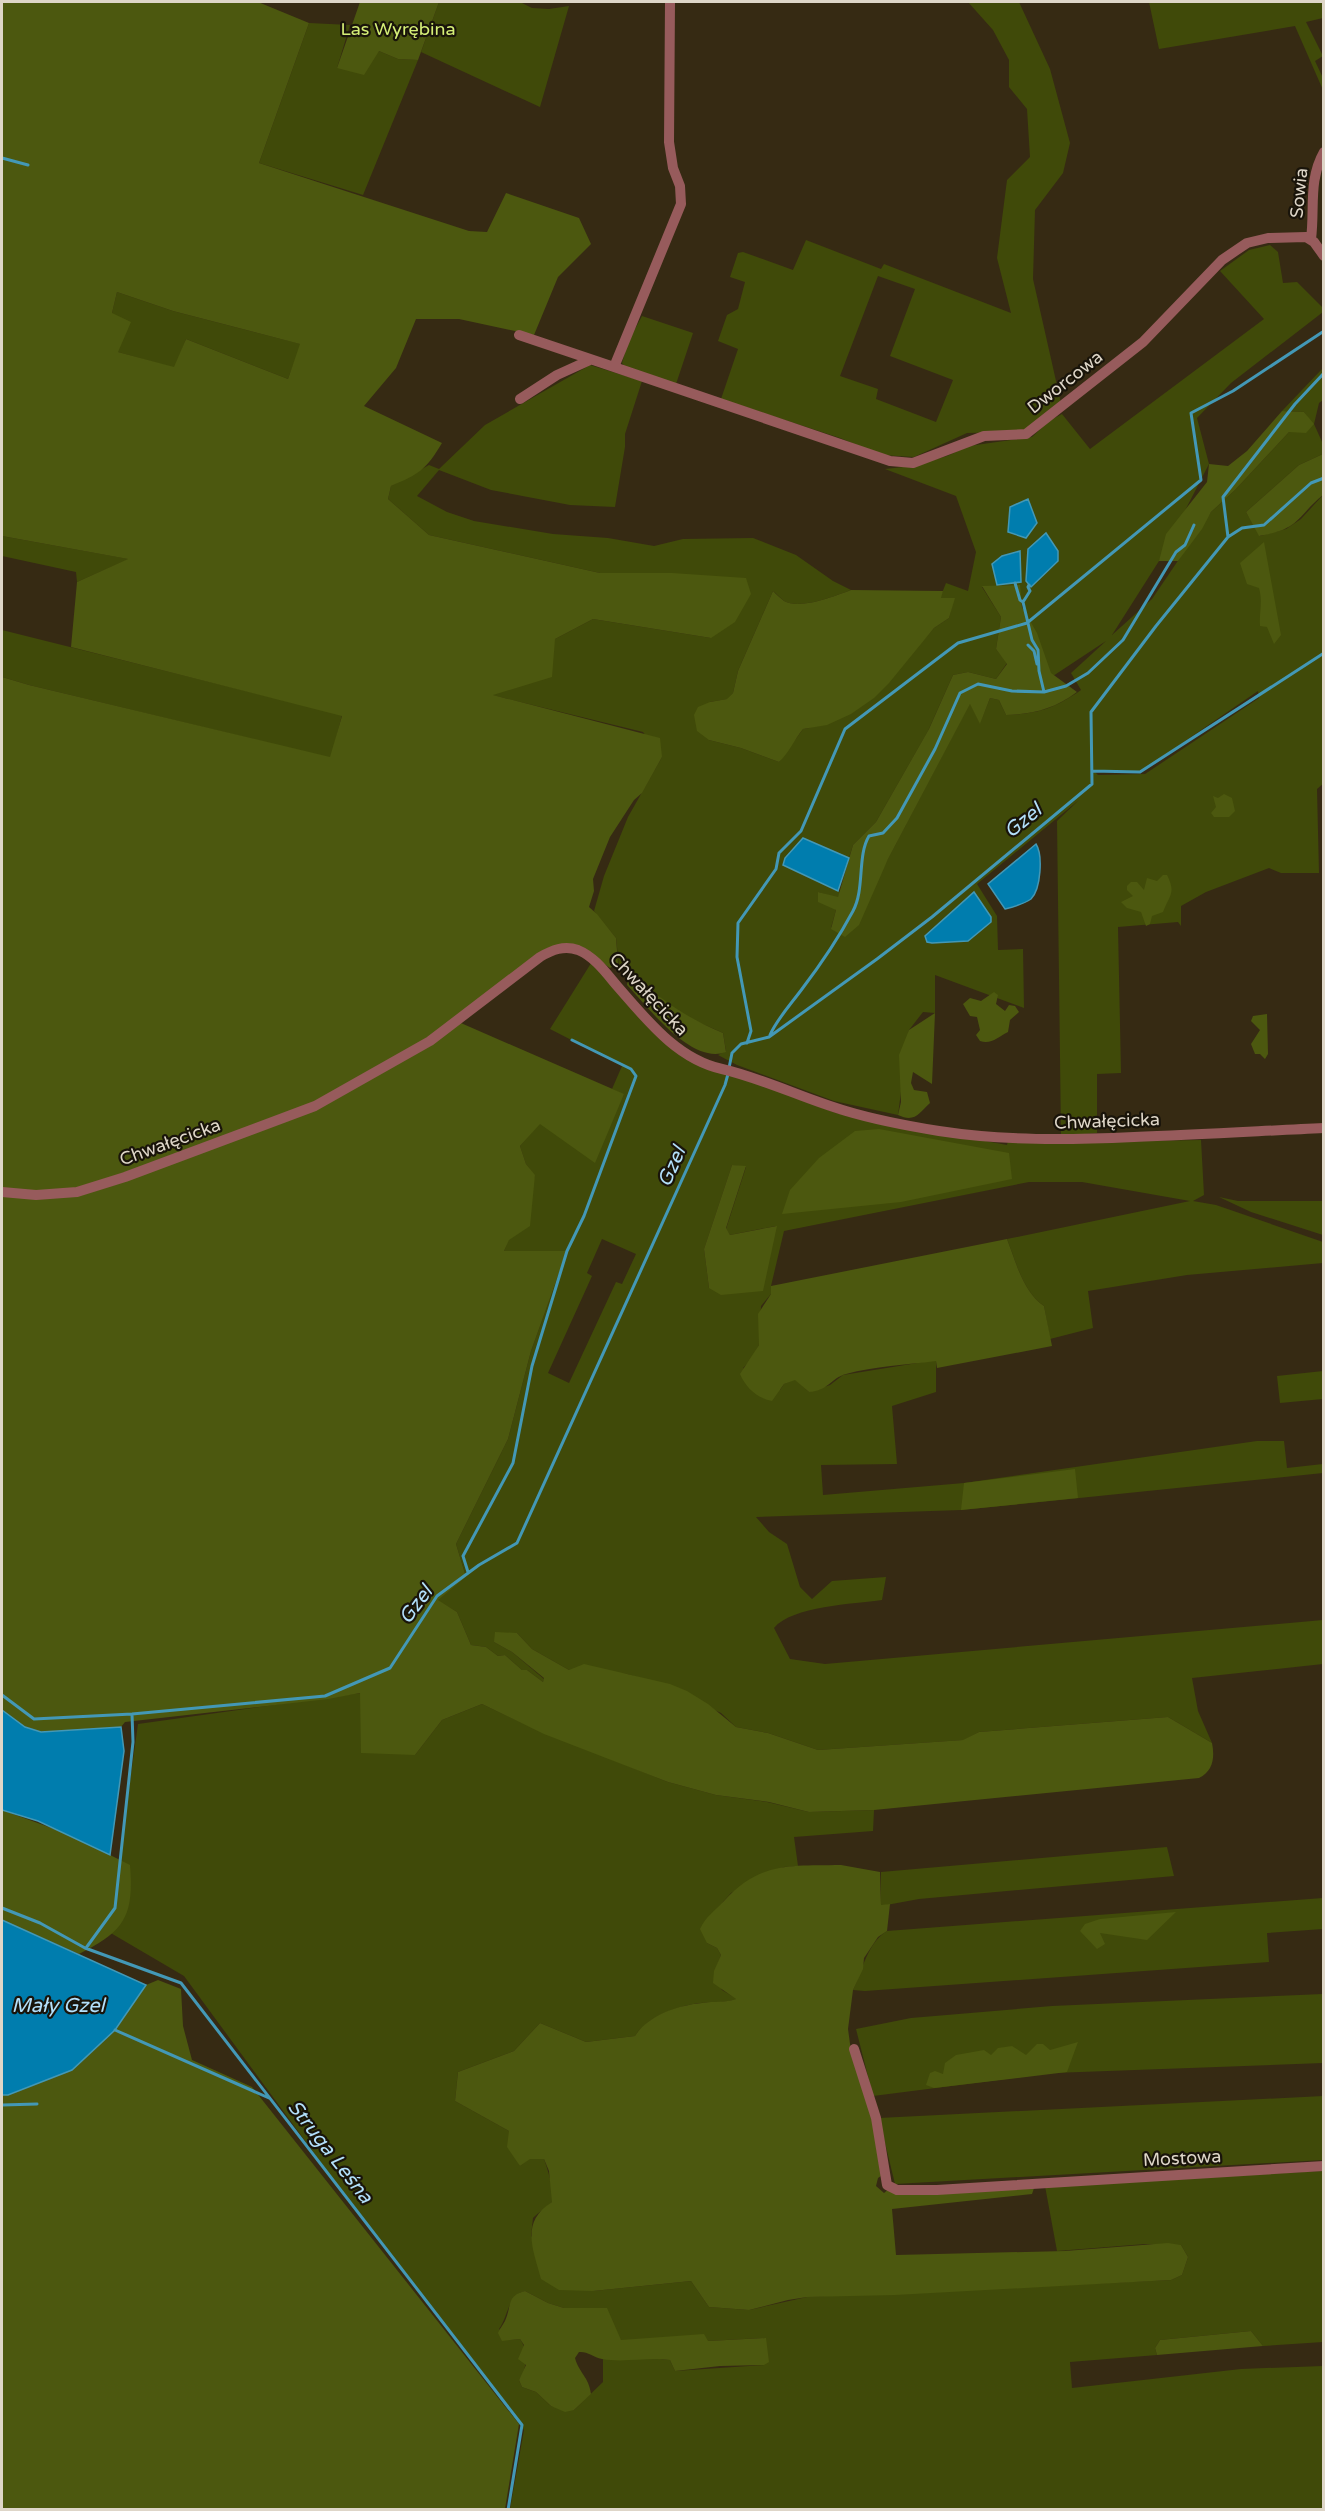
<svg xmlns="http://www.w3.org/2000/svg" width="1325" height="2511" viewBox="0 0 1325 2511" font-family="'Varela Round',sans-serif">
<rect width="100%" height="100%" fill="#362a13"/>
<path fill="#404a09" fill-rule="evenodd" d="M439,2H520L532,8L549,9L569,6L540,107L421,52Z
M968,2H1019L1050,69L1070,143L1063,173L1035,210L1033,279L1061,403L1030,428L1011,432L967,433L914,457L881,455L840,438L721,399L738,349L718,341L727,315L738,309L745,282L730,277L738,253L743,252L793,270L806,240L881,269L884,264L1011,313L997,258L1007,180L1030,157L1027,109L1009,87V60L993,30ZM878,276L915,289L890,356L953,380L936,422L876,399L878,389L840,376Z
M1149,2H1323V18L1306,22L1323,56L1315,61L1323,78V90L1295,26L1159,49Z
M309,23L350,25L337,68L379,51L398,59L418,60L363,195L259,163Z
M1270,245L1278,252L1283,283L1297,282L1323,308V312L1231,383L1197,418L1209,464L1159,561L1112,635L1152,599L1211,512L1235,490L1289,432L1313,425L1304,412L1282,411L1323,368V400L1319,403L1314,424L1323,444V454L1299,465L1246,512L1260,536L1286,529L1301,519L1323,495L1324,783L1317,789L1319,873H1281L1269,868L1206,892L1181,906V926L1178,922L1118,927L1121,1073L1097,1074V1133L1061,1136L1057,821L1079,800L977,884L997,916L998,950L1023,949L1024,1008L935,975V1013L923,1012L909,1030L898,1115L834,1101L737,1065L718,1055L726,1051L723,1033C705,1025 687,1018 672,1007C654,994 640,973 619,967L616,938L594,911L604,876L628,817L662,757L643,732L492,695L555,639L593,619L711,638L672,573H600L429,535L388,499L391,486L429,465L439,469L485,425L590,365L642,381L625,434V447L615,507L570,505L491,490L439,470L417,496L447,512L474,521L553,534L608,538L654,546L683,539L753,538L796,555L833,581L851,590C835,596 800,610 784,601C780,598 777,594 773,591L738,671L733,693L728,699L710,702L709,740L741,748L779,762L803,729L809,728L904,662L934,628L949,618L954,598H940L946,583L968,591L976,552L956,496L885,469L912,466L947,456L969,446L1032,437L1049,421L1062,414L1090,449L1264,319L1220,271L1249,250ZM1016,585L1050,678L1106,641L1071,673L1081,690C1055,708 1038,714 1006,715L999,700L990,698L980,723L970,703L882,870L831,928L836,910L818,892L838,898L840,892L784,865L803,839L849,858L853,845L876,822L928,731L953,675L968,672L996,679L1007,663L996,649L1001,617L982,587ZM1258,691L1259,698L1145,774L1098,775L1095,772H1140Z
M117,292L173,311L301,344L288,379L186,339L175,368L118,352L112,313Z
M642,316L693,333L676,384L625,367L622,363L628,342Z
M2,536L129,559L77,582L76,572L2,556Z
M2,630L342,715L331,758L29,685L2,677Z
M593,960L688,1058L836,1113L1007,1145L1008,1141L1035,1143L1201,1140L1204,1195L1193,1201L1216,1205L1323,1242V1263L1187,1275L1088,1291L1093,1328L1050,1339L1044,1306C1023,1292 1016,1262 1007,1239L1190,1201L1082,1182H1029L784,1231L771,1286V1294L761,1306L759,1345L751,1360L743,1368L780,1390L784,1384L795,1379L809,1392L830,1385L843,1375L936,1360V1392L892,1406L897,1464L821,1465L823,1495L964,1483L1257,1441H1284L1287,1468L1323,1464V1473L961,1510L756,1517L769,1532L787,1544L800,1587L812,1599L832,1581L886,1577L882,1600C854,1604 792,1606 774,1628L790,1659L825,1664L1323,1620V1664L1192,1678L1198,1711L1212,1743L1168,1717L979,1732L964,1740L818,1750L768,1733L736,1727L721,1713L648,1680L627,1674L569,1670L532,1649L517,1633L494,1642L512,1652L544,1679L543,1682L527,1670H522L505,1655L498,1656L486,1647L471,1645L457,1612L437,1600L466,1577L456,1544L508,1439L531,1351L567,1251H504L535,1176L526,1164L520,1146L539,1124L624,1095L612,1089L622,1066L550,1029ZM732,1165L746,1167L726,1229L730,1235L776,1226L709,1288L704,1249ZM602,1239L636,1254L622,1284L616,1282L569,1383L548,1373L592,1276L587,1273Z
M1219,1197L1238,1201H1323V1235L1251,1212Z
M1323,1371V1399L1280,1403L1277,1376Z
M361,1693L415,1755L442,1720L482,1704L531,1727L668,1782L716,1795L767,1802L809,1812L874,1810L873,1831L794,1837L798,1866L784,1867L731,1893L723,1902L707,1943L717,1948L721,1955L715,1971L722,1990L737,1999C725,2003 712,2002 700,2003C677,2006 648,2016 635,2036L586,2042L540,2023L514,2051L458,2072L455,2101L509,2131L520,2166L530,2158L544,2159C547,2167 556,2195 552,2202C550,2204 537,2214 533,2218L531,2236L593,2291L691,2281L709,2307L749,2310L807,2297L1171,2280L1182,2275L1188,2257L1181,2245L1145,2244L1057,2251L1045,2186L1323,2171V2342L1263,2346L1251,2331L1160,2340L1155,2348L1157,2355L1070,2362L1072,2388L1241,2369L1323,2366V2509H510L524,2430L325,2168L184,1976L109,1932L138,1724ZM525,2291L548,2303L564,2308L621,2340L707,2341L766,2338L764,2365L675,2371L670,2360L651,2358L603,2359V2382L574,2410L551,2406L536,2392L522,2387L519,2380C527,2368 529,2352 520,2339L508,2340L499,2329C509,2315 507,2296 525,2291Z
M1167,1847L1174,1876L919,1899L881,1906V1872Z
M1323,1898V1929L1267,1933L1269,1962L865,1991L853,1990C863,1970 867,1943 887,1931Z
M1323,1994V2063L1053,2073L873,2096L856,2029L911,2018L1052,2006Z
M1323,2096V2160L895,2184L879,2118Z"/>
<path fill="#4c580f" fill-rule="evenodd" d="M2,2H258L309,23L259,163L469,231L487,232L506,193L579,218L591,244L558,277L534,335L459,319H416L396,368L364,406L442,443C426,470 419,474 391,486L388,499L429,535L600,573H672L746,578L751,594L735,622L711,638L593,619L555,639L552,677L493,695L660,738L662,757L642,793L634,800L610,837L593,879L594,891L589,907L597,914L616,938L618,963L610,968L581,948L564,945L454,1020L624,1094L595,1163L540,1124L520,1146L526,1164L535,1175L530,1226L509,1240L504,1251H567L531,1351L508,1439L456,1544L466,1577L438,1600L457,1612L471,1645L486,1647L498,1656L505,1655L522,1670H527L543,1682L544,1678L512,1652L494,1642L495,1632L517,1633L532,1649L569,1670L584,1664L670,1684L687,1691L708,1704L736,1727L768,1733L818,1750L963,1740L979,1732L1168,1717L1212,1743C1215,1758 1213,1771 1199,1778L874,1810L809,1812L769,1802L716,1795L668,1782L544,1734L482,1704L442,1720L415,1755L361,1753L360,1693L328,1699L125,1722L121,1727L41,1732L25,1727L2,1710V677L29,685L330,757L342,716L71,647L77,582L128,559L2,536ZM117,292L173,311L300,344L288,379L186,339L174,367L118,352L131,322L112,313Z
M360,2H439L418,60L398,59L379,51L364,75L337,68Z
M1282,411L1304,412L1314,424L1306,433L1289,432L1235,490L1211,512L1202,529L1178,561H1159L1166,534L1207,482L1209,464L1228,466L1247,451Z
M1323,454V495C1296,517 1301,529 1259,536L1246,512L1299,465Z
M1264,542L1281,635L1274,644L1267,627L1260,626C1259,612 1263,602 1259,588L1247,584L1240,563Z
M1020,585L1022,607L1037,633L1051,673L1077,692C1054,709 1034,714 1006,715L999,700L990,698L980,724L970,704L888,859L859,925L845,937L831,929L836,910L818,902V892L838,897L853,845L876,822L929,729L953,675L968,672L996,679L1007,664L996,649L1001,617L982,586Z
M851,590L943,591L941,598H955L949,618L934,628L889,683L874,698L851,714L827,725L803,729C794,740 789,753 779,762L741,748L709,740L697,731L694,715L698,707L710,702L727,699L733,693L738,671L773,591C776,594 780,598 784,601C800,610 835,596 851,590Z
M1224,794L1232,798L1235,811L1229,817H1214L1211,813L1216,807L1213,796L1218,798Z
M1163,875H1167C1176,893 1170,894 1163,912L1152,916L1150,924L1146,926L1141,912L1127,908L1121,902L1133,896L1127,890V886L1131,882H1137L1144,890L1147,878L1157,881Z
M629,970C657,997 686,1018 723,1033L726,1052C691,1065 648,1007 627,985Z
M994,992L998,995L996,1004L1005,1011L1009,1005L1015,1006L1019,1012L1010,1020L1008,1032C998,1037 991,1045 980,1041L976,1035L980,1030L977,1017L970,1016L963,1004L970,998L981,1001Z
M935,1013L932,1084L913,1072L911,1083L914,1090L927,1092L930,1103C919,1113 915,1123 898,1115L901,1102L899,1055L909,1030Z
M1267,1014L1268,1054L1265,1059L1260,1054H1255L1251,1044L1260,1030L1251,1021L1253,1016Z
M879,1129L1009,1153L1012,1179L901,1202L782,1214L790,1190L819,1158L855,1131Z
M732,1165L746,1166L726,1228L730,1235L777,1226L763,1291L721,1295L709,1288L704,1249Z
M1007,1239C1016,1262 1023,1292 1044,1306L1052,1346L937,1368L936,1361C906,1365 875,1366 846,1374C831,1378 828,1391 809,1392L795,1380L784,1384L772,1401C757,1398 746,1388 740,1374L759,1345L758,1314L771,1294V1286Z
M1075,1469L1078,1498L961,1510L964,1483Z
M2,1810L68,1834L130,1865C134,1916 125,1931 79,1954L2,1920Z
M841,1865L880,1872L881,1905L890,1904L887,1931L878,1937L864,1958L863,1969L853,1990L848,2029L851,2051L869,2100L881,2176L878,2178L876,2186L884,2193L890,2188H1034L1032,2194L892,2209L896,2255L1065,2251L1168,2243L1181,2245L1188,2257L1182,2275L1171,2280L895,2295L807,2297L788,2300L749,2310L709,2307L691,2281L593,2291L559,2290L541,2279C533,2249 520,2222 552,2202L549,2171L544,2159H530L520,2166L507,2147L509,2131L455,2101L458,2072L514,2051L540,2023L586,2042L635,2036C648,2015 679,2005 702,2003C714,2001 725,2003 736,1999L713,1983L714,1971L721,1955L717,1948L707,1943L700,1929C706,1916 715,1911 724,1901C761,1861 791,1866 841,1865Z
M1176,1912L1147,1940L1100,1933L1105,1944L1097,1949L1080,1931L1085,1924L1100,1919Z
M158,1980L181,1989L183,2026L192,2060L252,2087L519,2424L505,2509L2,2510V2095H8L72,2070L115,2030L146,1985Z
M1078,2042L1067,2072L934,2088L926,2085L930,2073L935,2071L943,2074L945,2063L956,2055L984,2050L991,2055L998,2048L1012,2046L1026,2055L1037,2044H1043L1050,2050Z
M525,2291L548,2303L564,2308H607L621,2340L704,2334L708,2341L766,2338L769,2362L764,2365L720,2366L675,2371L670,2360C647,2357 624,2363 602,2359C593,2357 587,2351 579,2352L575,2358C579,2373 589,2377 591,2394L574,2410L565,2412L551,2406L536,2392L522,2387L519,2380L526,2365L518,2359L524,2345L520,2339L502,2341L498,2333C500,2328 503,2325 505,2321C512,2306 506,2296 525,2291Z
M1251,2331L1263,2346L1157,2355L1155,2348L1160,2340Z"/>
<path fill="#007dae" stroke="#4398b6" stroke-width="1.5" d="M1028,499L1037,523L1026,538L1008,532L1010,507Z
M1046,533L1058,551V561L1031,587L1026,581L1028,549Z
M1020,551L1021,582L997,585L992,564L1002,556Z
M803,838L849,858L838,891L783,865L785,858Z
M1036,844C1043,855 1041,889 1031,899C1024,904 1013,907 1005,909L988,884Z
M974,892L991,917V922L968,941L932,943L927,942L925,936Z
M2,1710L25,1727L41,1732L121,1727L124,1751L110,1855L38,1821L2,1810Z
M2,1920L146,1985L115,2030L72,2070L8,2095H2Z"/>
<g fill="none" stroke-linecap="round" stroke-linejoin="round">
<path stroke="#4398b6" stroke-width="3" d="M2,158L28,165
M1228,537L1223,497L1295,404L1324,373
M1015,583L1020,600L1023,602
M1029,585L1028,587L1030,591L1023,602L1032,640L1038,650L1039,671
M1028,645L1034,651L1037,664
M1039,671L1044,692
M1092,771L1140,772L1324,653
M770,1035C777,1019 791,1004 802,989C821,964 838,939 853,911C865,889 857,856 869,836L883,833L897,818L935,749L960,693L978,684L1012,691L1044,692L1066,686L1088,673L1123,640L1176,552L1185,545L1194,525
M747,1043L751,1031L737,957L738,923L776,869L779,853L801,831L845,729L958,643L1027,623L1201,480L1191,413L1233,391L1324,331
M729,1068L732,1053L741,1044L769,1037L877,959L932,917L1092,784L1091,712L1156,626L1228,537L1242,528L1264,525L1311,483L1324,478
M468,1572L463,1556L513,1463L532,1366L567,1251L584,1216L636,1076L631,1069L572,1040
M2,1695L34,1719L132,1714L325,1696L390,1668L437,1596L479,1565L517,1543L725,1085L728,1074
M2,1908L40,1923L85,1948L181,1983L522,2425L508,2510
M86,1948L115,1908L133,1742L132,1714
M115,2030L269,2098
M2,2105L37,2104"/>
<path stroke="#975b5c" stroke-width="10" d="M670,2L669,142L673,168L680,186L681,204L614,367L890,461L913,463L984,436L1026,434L1143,342L1222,260L1247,243L1268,238L1306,237L1314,242L1324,256
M1311,239C1315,209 1308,180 1324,152
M519,335L614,367
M520,399L557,375L590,360
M2,1192L36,1195L77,1192L125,1177L315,1106L430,1041L540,957C552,950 564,945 578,950C595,957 606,973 618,987C647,1020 677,1059 722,1069C765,1079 804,1099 846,1111C876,1120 908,1126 939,1131C1004,1141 1068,1140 1134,1137C1197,1135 1260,1131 1324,1128
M854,2049L876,2118L887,2185L897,2190H937L1324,2166"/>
</g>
<g text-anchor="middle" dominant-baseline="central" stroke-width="4.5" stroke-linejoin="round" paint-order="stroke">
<g font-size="18" fill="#d6ef77" stroke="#19140a">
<text x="398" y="29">Las Wyrębina</text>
</g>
<g font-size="18" fill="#ded6c8" stroke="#19140a">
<text transform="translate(1299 193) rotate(-84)">Sowia</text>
<text transform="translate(1065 382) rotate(-38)">Dworcowa</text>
<text transform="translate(649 994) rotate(47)">Chwałęcicka</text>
<text transform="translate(1107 1121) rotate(-2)">Chwałęcicka</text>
<text transform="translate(170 1142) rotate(-20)">Chwałęcicka</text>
<text transform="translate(1182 2158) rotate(-3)">Mostowa</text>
</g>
<g font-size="20" font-style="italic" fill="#b3e0fb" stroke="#19140a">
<text transform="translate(1023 821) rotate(-39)">Gzel</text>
<text transform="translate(672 1167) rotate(-66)">Gzel</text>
<text transform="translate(416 1605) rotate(-53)">Gzel</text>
<text x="58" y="2006">Mały Gzel</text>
<text transform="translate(330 2152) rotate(52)">Struga Leśna</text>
</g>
</g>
<rect width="1325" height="2511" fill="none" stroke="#ded6c8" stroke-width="6"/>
</svg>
